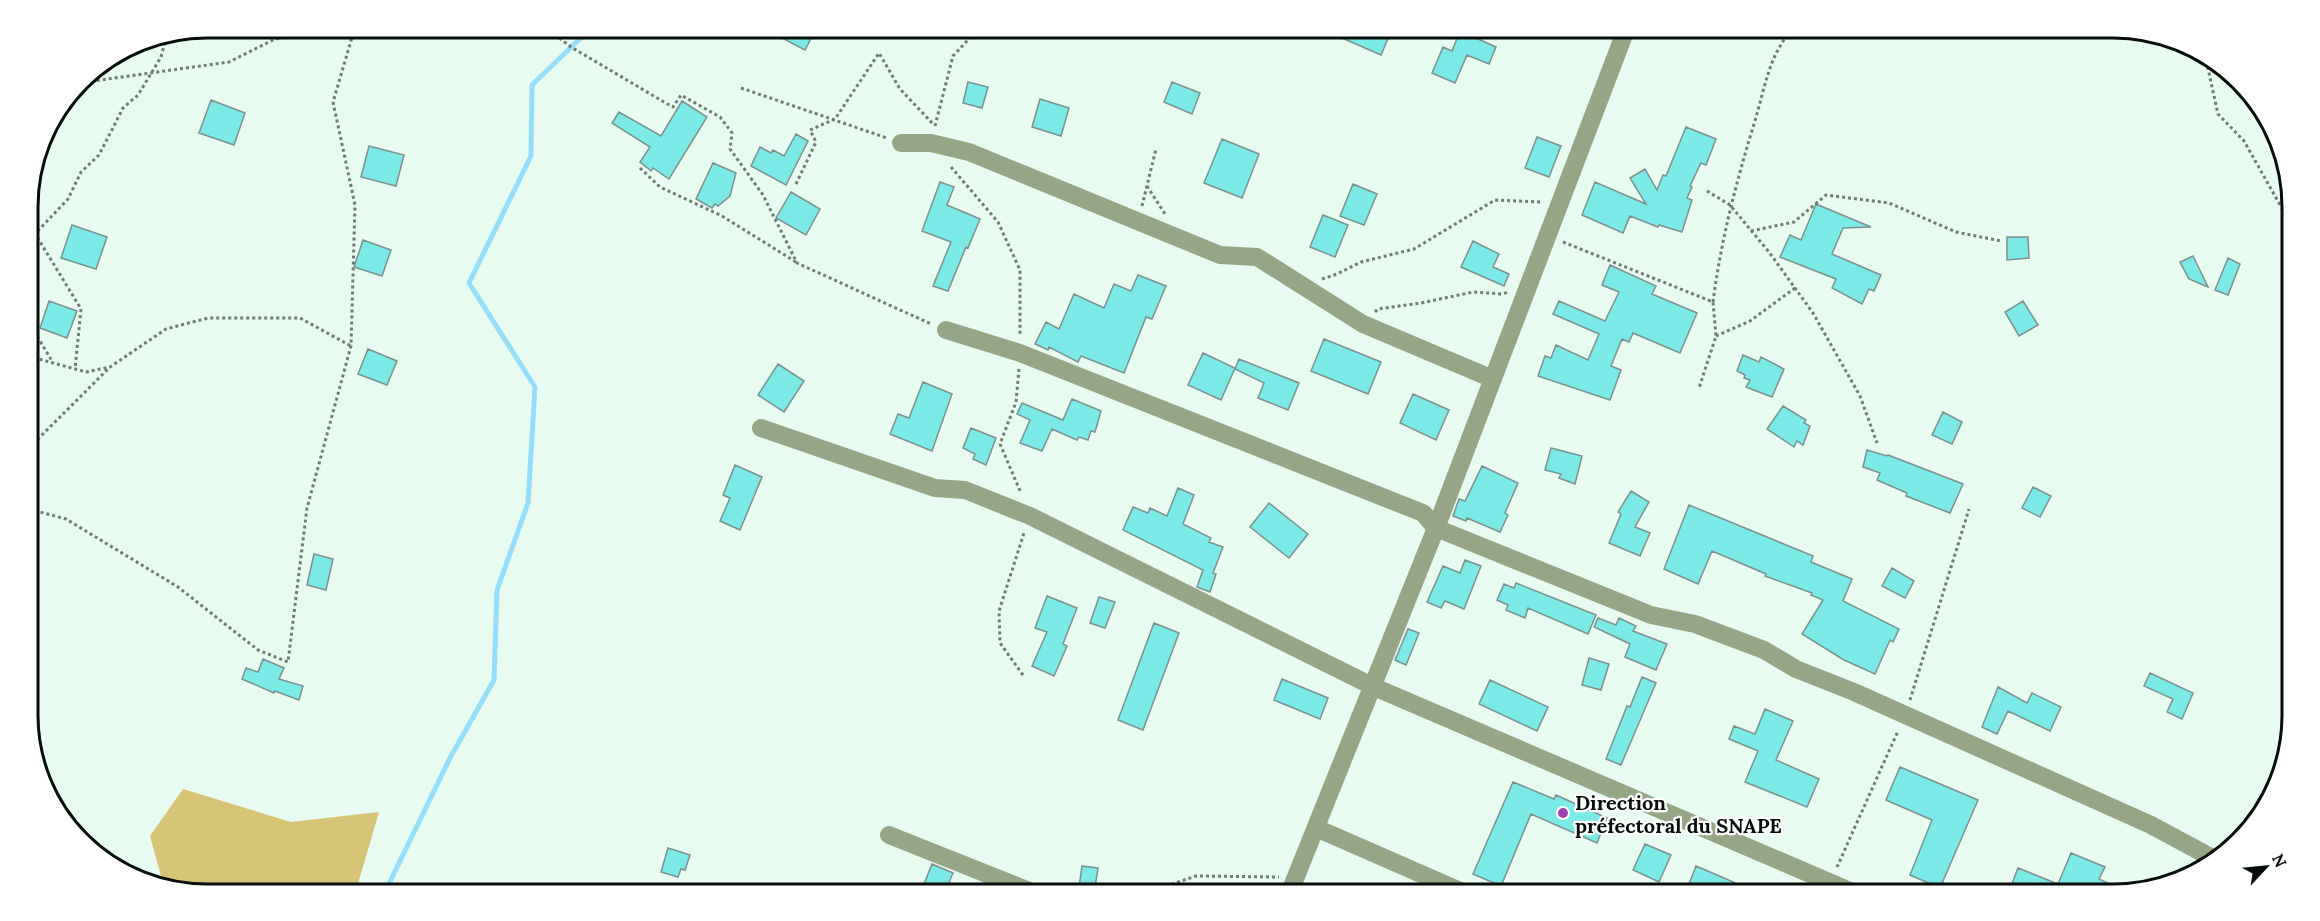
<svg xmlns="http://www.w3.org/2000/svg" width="2320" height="921" viewBox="0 0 2320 921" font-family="Lora,serif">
<rect width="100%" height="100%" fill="#e7fbf0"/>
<path fill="#d7c375" d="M183,789L291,822L379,812L355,894H207L164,887L150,836Z"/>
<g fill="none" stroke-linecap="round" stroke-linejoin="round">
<path stroke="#96defa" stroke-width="5" d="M384,894L450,758L494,680L497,590L528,503L535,387L469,283L531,156L532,85L592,27"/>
</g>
<path fill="#7be9e6" stroke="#7a9190" stroke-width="1.5" d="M785,27H817L805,50L780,37Z
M1347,27H1393L1381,55L1342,38Z
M1460,31L1496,47L1489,64L1467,55L1455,83L1432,73L1443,47L1452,51Z
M968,82L988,87L982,108L963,103Z
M1172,82L1200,93L1192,114L1164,102Z
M1040,99L1069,108L1061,136L1032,127Z
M211,100L245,113L234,145L199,133Z
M682,101L707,117L669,179L653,168L651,171L640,162L650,147L612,123L619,112L661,136Z
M1686,127L1716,139L1706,165L1701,163L1690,186L1692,187L1687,198L1692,200L1682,232L1659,225L1658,227L1630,216L1623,233L1582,215L1595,182L1646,204L1630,178L1645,169L1657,190L1663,175L1666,176Z
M796,134L808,141L786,185L751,166L760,147L771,153L773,150L784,156Z
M1537,137L1561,146L1549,177L1525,168Z
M1222,139L1259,154L1242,198L1204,183Z
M369,146L404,155L396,186L361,177Z
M713,163L736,173L730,196L718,206L715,204L712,208L696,199Z
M940,182L954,187L947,205L980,219L968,248L966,247L948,291L933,286L951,242L922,231Z
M1353,184L1377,194L1364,225L1340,216Z
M791,192L820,209L806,235L776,218Z
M1816,204L1871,227L1843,228L1832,254L1881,275L1874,291L1869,289L1862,304L1832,288L1836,279L1780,257L1790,235L1801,240Z
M1323,215L1348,225L1335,257L1310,247Z
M72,225L107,237L96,269L61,258Z
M2007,237H2028L2029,258L2007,260Z
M363,240L391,250L382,276L354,267Z
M1473,241L1499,254L1493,267L1509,274L1504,286L1461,267Z
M2193,256L2208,287L2189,279L2180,262Z
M2228,258L2240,264L2228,295L2215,290Z
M1610,265L1656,286L1652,294L1697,313L1680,353L1633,333L1629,342L1622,339L1611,366L1621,370L1610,400L1538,376L1545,356L1551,358L1556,345L1588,360L1599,334L1553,314L1559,301L1605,321L1619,292L1602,285Z
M1138,275L1166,286L1152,319L1146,317L1124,373L1081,356L1078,362L1049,347L1048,350L1035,344L1046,322L1059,329L1074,294L1104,308L1114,284L1131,291Z
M49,301L77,311L67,338L40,328Z
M2023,301L2038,325L2019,336L2005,312Z
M1324,339L1381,362L1368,394L1311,371Z
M368,349L397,361L387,385L358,374Z
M1203,353L1235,368L1221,400L1188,385Z
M1743,355L1759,362L1761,357L1784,369L1772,397L1746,387L1750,380L1744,378L1745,375L1737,371Z
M1239,359L1299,383L1288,410L1258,398L1264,383L1235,369Z
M778,364L804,381L784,412L758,395Z
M923,382L952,394L932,451L890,434L898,414L909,418Z
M1413,394L1449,410L1436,440L1400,423Z
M1072,399L1101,411L1095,432L1091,431L1088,440L1079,437L1077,440L1052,429L1042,451L1020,443L1030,420L1017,414L1022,403L1063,420Z
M1783,406L1806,420L1804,423L1810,426L1803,445L1797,441L1794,447L1767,429Z
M1943,412L1962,422L1952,444L1932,435Z
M971,428L996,438L986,465L973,459L975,454L963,448Z
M1551,448L1582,456L1575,484L1559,478L1561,474L1545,470Z
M1867,450L1887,456L1888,455L1963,484L1950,513L1906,496L1907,493L1877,480L1880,473L1863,467Z
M735,465L762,477L740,530L720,521L730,498L723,495Z
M1482,466L1518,483L1505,513L1508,515L1500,532L1467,518L1466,521L1453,516L1459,499L1465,501Z
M2033,487L2051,496L2040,517L2022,508Z
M1178,488L1194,495L1183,524L1211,538L1209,542L1223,547L1213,573L1216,574L1210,592L1197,587L1203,570L1123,530L1133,507L1148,513L1150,508L1167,516Z
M1631,491L1649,502L1635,527L1650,533L1640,556L1609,543L1621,514L1618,512Z
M1269,503L1308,534L1289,558L1250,527Z
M1689,505L1813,556L1811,562L1852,579L1843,601L1899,629L1893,642L1890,640L1875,674L1844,660L1802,634L1823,600L1811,595L1812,593L1765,576L1766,574L1712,551L1698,584L1664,569Z
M314,554L333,559L326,590L307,585Z
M1465,560L1481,566L1464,609L1445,601L1441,608L1427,602L1443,566L1460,573Z
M1892,568L1914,581L1905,598L1882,586Z
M1516,583L1596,615L1588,634L1528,608L1525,618L1506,610L1508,605L1497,600L1504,584L1514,588Z
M1047,596L1077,608L1063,644L1067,646L1054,676L1032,666L1047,632L1035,628Z
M1099,597L1115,602L1105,628L1090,623Z
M1598,618L1616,625L1619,618L1636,626L1633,631L1667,644L1656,670L1625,657L1630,644L1594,627Z
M1154,623L1179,633L1143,730L1118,720Z
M1408,629L1419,633L1406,665L1395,660Z
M1589,658L1609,664L1601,690L1582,685Z
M263,659L284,668L279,679L303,686L299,700L275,691L274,693L242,679L246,668L258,672Z
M2150,673L2193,693L2182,719L2167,712L2173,699L2144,686Z
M1642,677L1656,683L1621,765L1606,759L1627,706L1630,707Z
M1282,679L1328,698L1320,719L1274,700Z
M1490,680L1548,707L1537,731L1479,704Z
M1998,687L2027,703L2032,693L2061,707L2050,731L2008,711L1997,734L1982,727Z
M1765,709L1793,721L1776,760L1819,779L1807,807L1745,782L1758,751L1729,739L1734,726L1755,734Z
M1900,767L1978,800L1940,888L1910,875L1932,820L1886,800Z
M1513,782L1554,799L1556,795L1607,818L1597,843L1531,814L1501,886L1473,874Z
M1645,844L1671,855L1659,882L1633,870Z
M668,848L690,855L685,870L681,869L678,877L661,872Z
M2071,853L2105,867L2099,879L2129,893L2008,894L2018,868L2058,884Z
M932,864L953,873L944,894H920Z
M1082,866L1098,868L1094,894H1078Z
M1696,866L1724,878L1760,894H1685Z"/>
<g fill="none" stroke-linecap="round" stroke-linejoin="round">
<path stroke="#6f7b75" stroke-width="3" stroke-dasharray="3 3" stroke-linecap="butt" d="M545,27L571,47L664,102L673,107L681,95L720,117L732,133L730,149L763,195L797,263L931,324
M2205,55L2218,114L2244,141L2292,226
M79,83L229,62L275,39L324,32L330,27
M741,88L887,138
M935,126L953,56L980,27
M951,167L998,222L1020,270V336
M640,168L660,187L722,216L796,262
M796,184L816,142L810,130L835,119L879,53L900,89L934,125
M1147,186L1165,214
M1707,191L1730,205L1769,252L1813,313L1860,396L1877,443
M1142,206L1156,149
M28,222L81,309L75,369
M1751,231L1794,222L1826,195L1889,203L1956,232L2001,241
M1563,242L1713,302L1716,336L1699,388
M28,246L33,236L68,199L81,172L99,155L123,108L138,95L152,72L161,57L167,35
M1322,279L1337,274L1361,262L1414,249L1495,200L1542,202
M1713,302C1721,240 1736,183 1754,124C1766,85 1767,60 1793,27
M1375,312L1378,309L1421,303L1473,292L1502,294L1509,292
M28,321L52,361
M1716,336L1750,321L1795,288
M28,356L86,372L110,367L166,329L208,318H300L351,346
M1019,369L1016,402L1000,444L1021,493
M29,448L109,368
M29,509L66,519L178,587L258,650L288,662L307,508L351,346L355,205L333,102L355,27
M1023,675L1000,643L999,611L1024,533
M1910,700L1969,509
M1837,867L1898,731
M1143,894L1196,876L1279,877"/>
<path stroke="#97a587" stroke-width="18" d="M901,143H931L969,152L1220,255L1257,257L1363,324L1493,379
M946,330L1020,353L1423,513L1436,528L1651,615L1695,624L1764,650L1796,669L1854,692L2151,825L2216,860
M761,428L935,488L965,490L1030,516L1374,687L1857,894
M1316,828L1467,894
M889,835L1037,894
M1289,894L1436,528L1627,27"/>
</g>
<circle fill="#9f42ac" stroke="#fff" stroke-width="2" cx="1563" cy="813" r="6"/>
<g text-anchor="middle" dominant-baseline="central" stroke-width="4.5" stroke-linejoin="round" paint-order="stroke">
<g font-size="20" font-weight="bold" fill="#080e0b" stroke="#fff" text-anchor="start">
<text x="1575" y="802">Direction<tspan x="1575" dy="23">préfectoral du SNAPE</tspan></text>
</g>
</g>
<path d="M0 0H2320V921H0ZM207 38H2113A169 169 0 0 1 2282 207V715A169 169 0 0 1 2113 884H207A169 169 0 0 1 38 715V207A169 169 0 0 1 207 38Z" fill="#fff" fill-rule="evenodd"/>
<path fill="none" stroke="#080e0b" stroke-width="3" d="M207 38H2113A169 169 0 0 1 2282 207V715A169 169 0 0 1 2113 884H207A169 169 0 0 1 38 715V207A169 169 0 0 1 207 38Z"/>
<g transform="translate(2266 867) rotate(64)" stroke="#ffffff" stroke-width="4.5" paint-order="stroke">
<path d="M0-4.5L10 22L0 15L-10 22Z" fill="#080e0b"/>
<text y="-9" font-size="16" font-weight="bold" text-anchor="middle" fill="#080e0b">N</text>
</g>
</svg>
